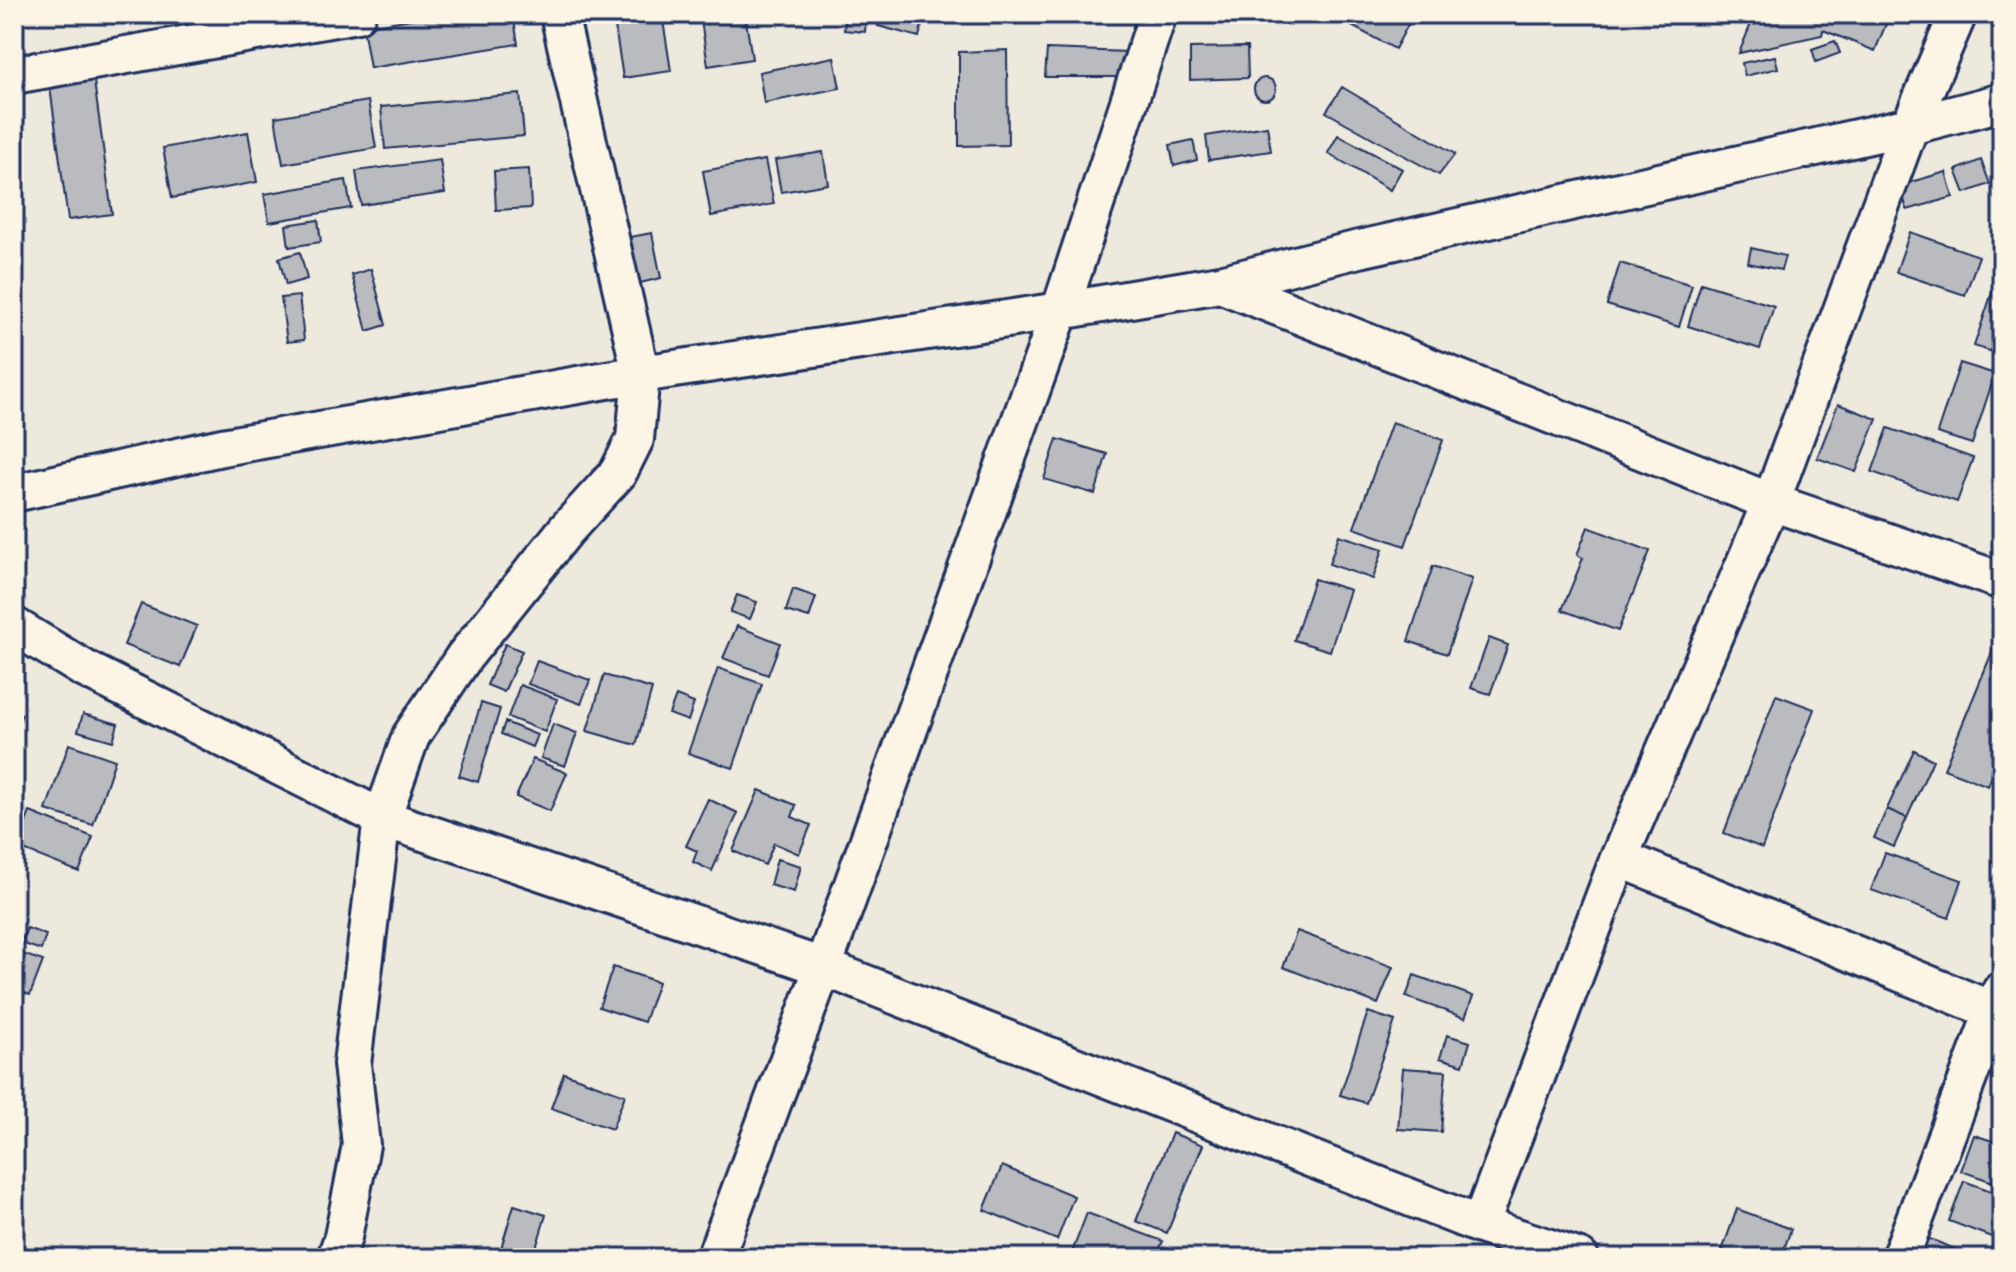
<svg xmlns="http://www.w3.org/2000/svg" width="2016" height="1272" viewBox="0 0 2016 1272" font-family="Delius,sans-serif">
<rect width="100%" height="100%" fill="#eee9dd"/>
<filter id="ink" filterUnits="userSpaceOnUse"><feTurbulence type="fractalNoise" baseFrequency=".0125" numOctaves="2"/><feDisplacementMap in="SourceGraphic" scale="16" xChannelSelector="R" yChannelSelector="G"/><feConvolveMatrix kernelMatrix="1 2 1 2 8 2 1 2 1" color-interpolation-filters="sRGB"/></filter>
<g filter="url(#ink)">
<path fill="#babbbe" stroke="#1b2f5e" stroke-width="2" d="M440,14H513L518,44L370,68L363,27Z
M613,14H662L671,71L623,78Z
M700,14H745L752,59L708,66Z
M846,14H866L865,32L844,30Z
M881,14H925L919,37L878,26Z
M1334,14H1396L1410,21L1395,49L1333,16Z
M1755,14H1890L1875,51L1823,30L1822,35L1739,53Z
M1835,41L1840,53L1816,62L1812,49Z
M1247,47L1248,78L1190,80V48Z
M1047,49L1128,52L1122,77H1045Z
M1007,50L1008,145L959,146V52Z
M1775,56L1778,68L1745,76L1742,63Z
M834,57L840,88L764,103L759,72Z
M1254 89a11 11 0 1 1 22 0a11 11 0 1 1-22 0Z
M94,81L112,214L68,220L50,87Z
M1342,87L1455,154L1439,175L1326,112Z
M520,94L524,136L385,149L381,107Z
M368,101L376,148L283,164L275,117Z
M1267,126L1271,151L1209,160L1206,136Z
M248,132L257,182L172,198L163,148Z
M1338,135L1402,169L1390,190L1328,153Z
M1193,140L1197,160L1174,166L1170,145Z
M823,152L828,184L781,192L775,160Z
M440,160L445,193L361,205L356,171Z
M765,160L774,204L711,216L703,171Z
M1981,160L1990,184L1965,193L1956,170Z
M529,169L531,208L496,210L494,171Z
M1946,172L1953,197L1907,210L1900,185Z
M346,180L351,208L269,222L264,194Z
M318,220L321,242L289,247L286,225Z
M1910,232L1979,256L1965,295L1896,272Z
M652,233L661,278L640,283L630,237Z
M1751,248L1785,256L1781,270L1748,263Z
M300,252L307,279L286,285L279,258Z
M1620,263L1692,285L1679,327L1607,305Z
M2002,263V355L1974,346Z
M371,269L386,325L367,331L352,275Z
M1701,283L1774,306L1760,349L1688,326Z
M299,296L304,340L287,342L281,298Z
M1960,363L1995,374L1972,444L1937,433Z
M2002,394V420L1994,416Z
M1838,404L1877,419L1856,472L1817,458Z
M1392,422L1443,440L1405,546L1354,528Z
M1888,428L1973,458L1957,502L1872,472Z
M1057,439L1107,454L1095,494L1044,479Z
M1588,527L1650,551L1618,631L1562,610L1583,558L1577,555Z
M1339,535L1383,549L1373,579L1329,564Z
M1433,566L1472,579L1447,654L1408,641Z
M1314,579L1350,590L1330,651L1294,640Z
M793,589L816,597L809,618L786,611Z
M737,595L757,602L750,619L730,612Z
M141,604L197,626L180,667L124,645Z
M737,626L780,643L768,675L723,658Z
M1489,638L1508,645L1490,694L1471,688Z
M505,644L522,651L504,692L487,685Z
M1995,645L2002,647V750L1988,786L1944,769Z
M537,661L590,680L581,704L528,684Z
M718,668L762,684L733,768L688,753Z
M604,675L652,689L636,745L587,731Z
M520,685L557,699L545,732L508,717Z
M1776,695L1814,709L1762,848L1724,833Z
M676,696L694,703L688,721L669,714Z
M481,703L500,709L478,782L459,776Z
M14,711L22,714L14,736Z
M83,714L118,724L113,741L78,731Z
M505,722L537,735L532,747L501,734Z
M553,724L577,733L565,766L541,758Z
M69,744L115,760L93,825L46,810Z
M1914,750L1933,760L1907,818L1887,809Z
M533,759L567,773L550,811L516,797Z
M759,790L796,805L792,817L811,825L799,854L774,843L765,865L733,851Z
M708,799L738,813L712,871L693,862L697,851L686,846Z
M14,806L25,811L14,838Z
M1887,809L1907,818L1894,847L1874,838Z
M30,812L93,837L79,872L16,847Z
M1885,853L1962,880L1949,918L1871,890Z
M777,859L801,866L794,892L770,885Z
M27,928L46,935L41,950L21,943Z
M1297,931L1393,967L1378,1004L1283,967Z
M14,951L43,961L30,995L14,989Z
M613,967L658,982L644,1022L599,1007Z
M1414,975L1473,996L1465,1018L1406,997Z
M1368,1012L1395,1021L1366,1103L1340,1095Z
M1447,1035L1470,1042L1463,1065L1440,1058Z
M1403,1068L1446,1071L1441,1132L1398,1129Z
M564,1073L625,1095L612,1129L551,1108Z
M1172,1133L1203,1145L1167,1233L1136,1221Z
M1974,1135L2002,1144V1185L1961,1171Z
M1002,1166L1074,1196L1057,1240L984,1210Z
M1964,1181L2002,1195V1241L1949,1221Z
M514,1205L546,1215L533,1258H498Z
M1737,1209L1791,1229L1781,1258H1742L1722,1251Z
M1087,1213L1163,1241L1156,1258H1078L1071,1255Z
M1915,1233L1977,1258H1905Z"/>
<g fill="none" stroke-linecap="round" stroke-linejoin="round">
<defs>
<path id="minor" d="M14,75L357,14
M1220,284L1771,502L2002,581
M14,493L222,447L641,374L1060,311L1220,284L1355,250L1910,126L2002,102
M14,626L83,668L382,818L823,967L1480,1225L1580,1258
M1619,858L1994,1011
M1480,1225L1619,858L1771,502L1910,126L1958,14
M336,1258L343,1237L361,1145L352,1064L382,818L411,736L464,657L566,530L618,473L635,439L641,374L559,14
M715,1258L823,967L1060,311L1158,14
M1900,1258L2001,991"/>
</defs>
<use href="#minor" stroke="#1b2f5e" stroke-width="42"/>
<use href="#minor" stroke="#fcf5e5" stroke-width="36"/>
</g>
</g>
<rect width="2016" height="1272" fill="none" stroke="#fcf5e5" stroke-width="48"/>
<rect x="24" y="24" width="1968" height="1224" fill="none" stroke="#1b2f5e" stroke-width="3" filter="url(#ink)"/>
</svg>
